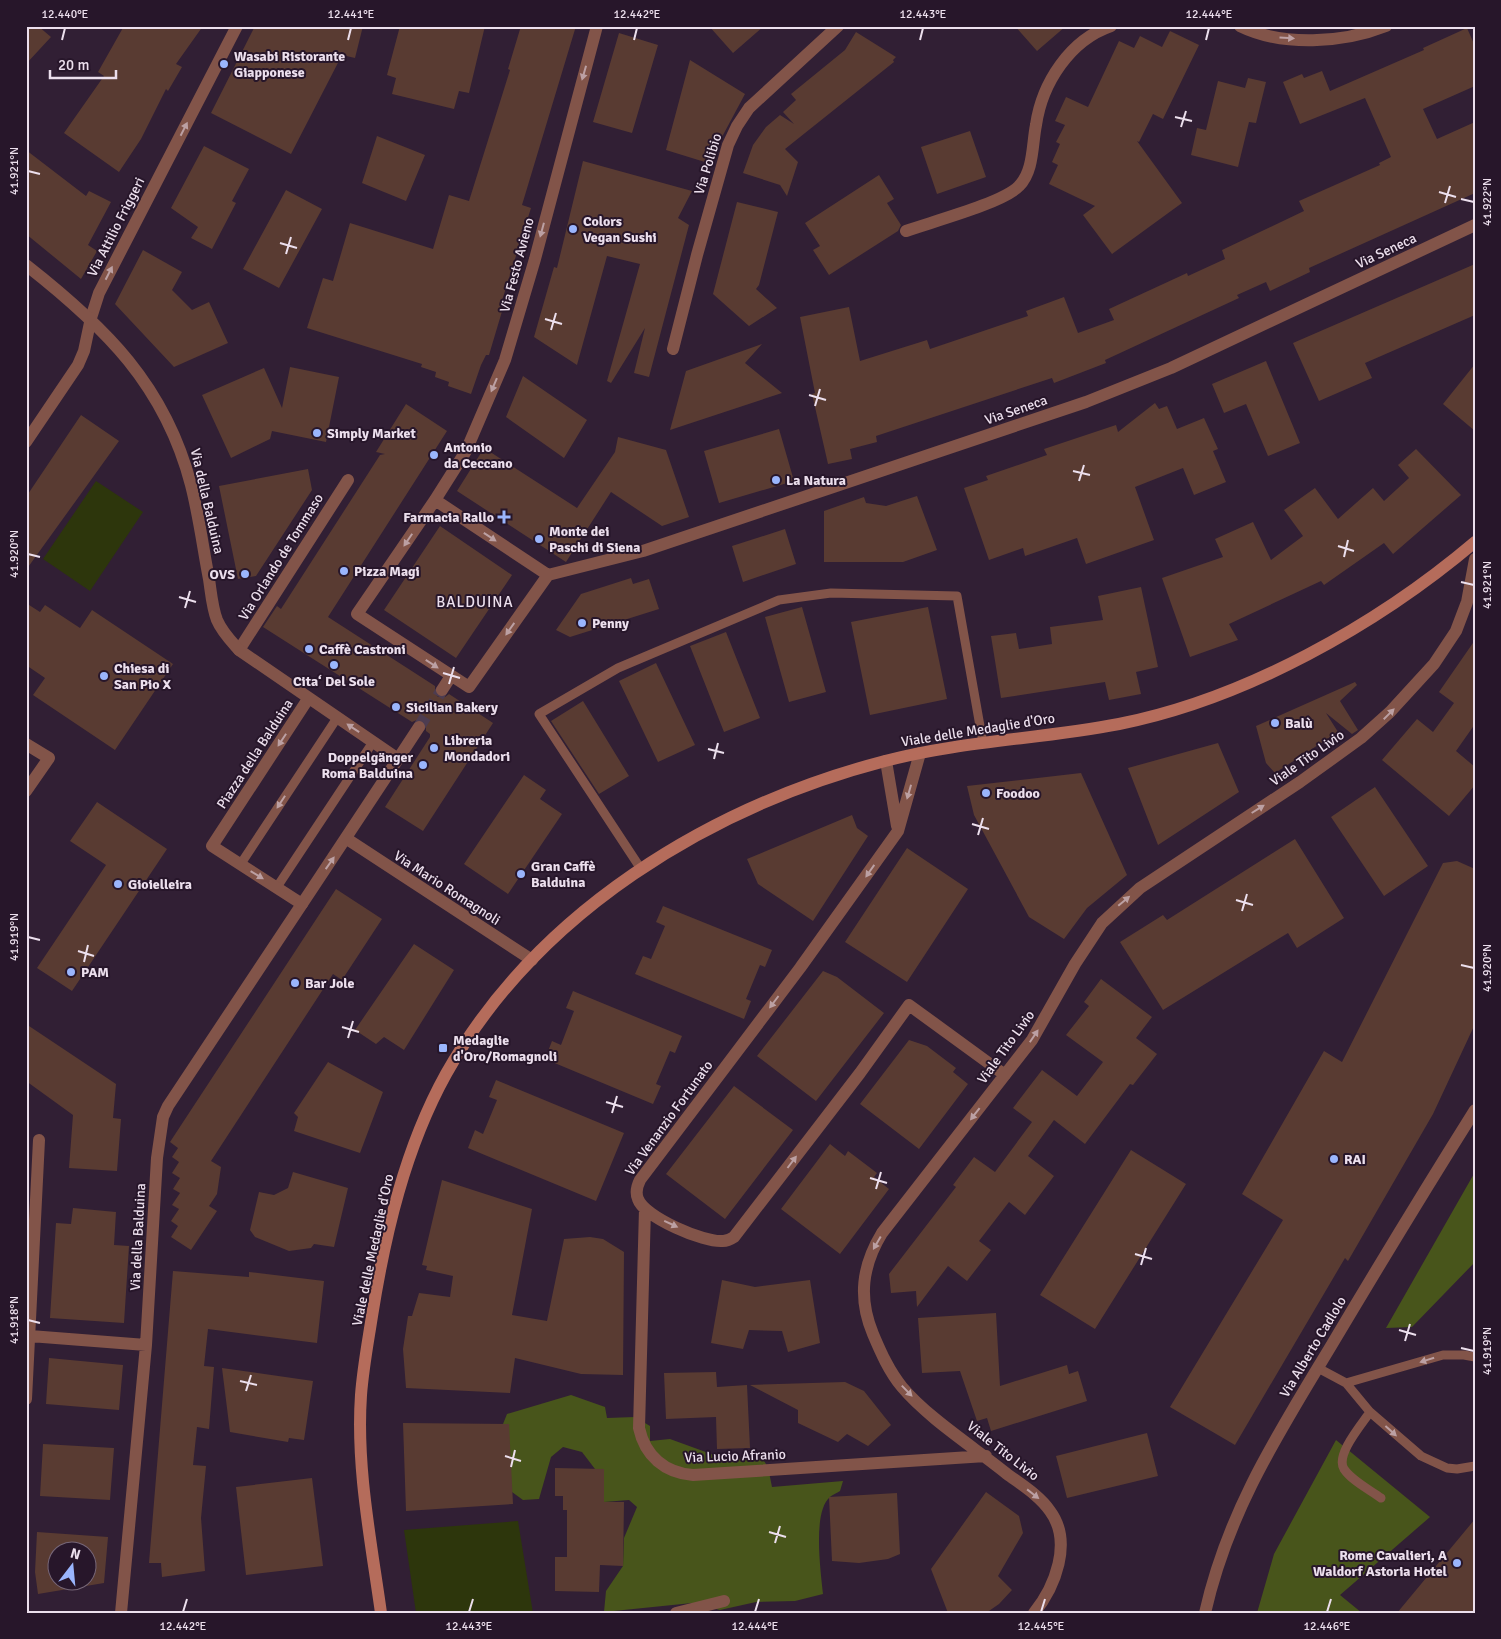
<svg xmlns="http://www.w3.org/2000/svg" width="1501" height="1639" viewBox="0 0 1501 1639" font-family="Signika,sans-serif">
<rect width="100%" height="100%" fill="#311f34"/>
<path fill="#2d360c" d="M96,481L143,512L90,591L43,559Z
M518,1521L533,1613H416L404,1530Z"/>
<path fill="#48551b" d="M1475,1172V1262L1412,1327L1386,1328Z
M571,1395L605,1407L607,1418L635,1417L650,1426V1441L670,1439L725,1459L762,1458L768,1467L772,1487L843,1481L840,1491C837,1493 832,1495 830,1497C812,1512 821,1573 823,1594L795,1601L756,1602L720,1610L692,1603L604,1612L606,1591L623,1566L624,1538L637,1507L629,1500L604,1502V1469H595L582,1452L563,1447L551,1457L539,1499L523,1500L512,1492L503,1424L507,1414Z
M1336,1440L1430,1517L1340,1595L1362,1613H1257L1274,1554Z"/>
<path fill="#593b32" fill-rule="evenodd" d="M26,26H38L51,37L26,64Z
M124,26H203L176,64L182,67L168,91L166,89L141,139L119,172L64,133L104,76L98,72Z
M255,26H363L355,58L342,55L291,154L211,113Z
M400,26H485L469,93L459,91L454,109L392,94L396,78L387,75Z
M521,26H576L522,205L531,208L500,307L503,308L489,355H486L481,365L471,394L448,386L449,382L435,377L436,372L421,367L422,364L307,328L323,278L333,281L350,223L433,249L449,195L469,201L510,70L508,69Z
M709,26H764L733,53Z
M1015,26H1066L1037,51Z
M1467,28L1475,46V86L1423,109L1437,139L1475,122V193L1309,268L1310,272L1270,291L1266,282L1237,295L1239,298L1105,360L1106,363L1054,383L1052,378L876,436L877,442L850,449L852,459L828,464L812,394L815,393L800,317L849,307L860,361L927,340L930,349L1028,316L1026,311L1064,297L1078,333L1114,320L1109,309L1187,273L1188,276L1225,259L1222,250L1304,211L1299,201L1380,165L1379,163L1391,157L1365,98L1300,124L1283,82L1302,74L1304,78L1322,71L1330,91L1424,50L1423,48Z
M1170,31L1199,45L1163,119L1153,114L1139,142L1137,141L1182,203L1112,254L1083,215L1095,206L1049,184L1058,165L1052,162L1060,144L1056,142L1065,125L1055,121L1066,97L1088,107L1119,41L1134,48L1140,36L1162,47Z
M856,32L896,57L893,60L894,62L785,149L798,162L787,196L780,185L743,173L753,145L766,127L780,115L794,124L783,112L796,100L791,94L845,50Z
M619,33L658,45L632,133L593,122Z
M690,60L745,94L708,163L666,150Z
M1248,78L1266,82L1256,123L1249,122L1238,167L1191,155L1197,128L1206,130L1218,81L1245,88Z
M970,131L986,177L937,194L921,147Z
M377,136L425,155L406,201L362,183Z
M204,146L249,169L232,201L236,203L212,249L191,238L198,227L171,208Z
M26,150L86,196L89,191L111,202L88,245L97,251L81,279L26,234Z
M583,161L692,191L678,218L689,225L649,377L634,373L645,328L611,383L607,381L640,264L607,256L577,365L534,337L554,267L557,268Z
M879,175L894,199L887,203L901,225L898,231L829,275L813,250L820,246L805,223Z
M286,190L322,209L279,288L243,269Z
M737,202L778,212L759,285L756,289L777,308L749,326L713,294Z
M143,250L182,272L172,290L192,310L209,302L228,343L174,367L115,304Z
M1475,264V315L1365,363L1372,378L1319,401L1293,343Z
M762,344L745,363L782,393L670,430L686,371Z
M1266,361L1300,443L1268,456L1246,404L1224,413L1212,384Z
M1475,364V431L1443,404Z
M290,367L339,377L326,442L272,431L270,439L231,458L202,395L264,368L282,408Z
M523,376L587,420L564,458L506,417Z
M1155,403L1159,409L1167,406L1177,429L1204,418L1218,449L1213,451L1226,482L1194,495L1183,468L1135,487L1154,540L1086,564L1077,538L1025,556L1023,548L989,560L964,488L988,480L986,476L1047,455L1044,449L1116,425L1118,432Z
M406,404L447,431L328,617L435,686V693L438,697H445L449,694L493,723L423,831L385,807L430,737V734L426,731V723L419,719L412,722L263,627L277,606L281,609L380,455L385,454L376,452Z
M81,415L119,441L26,570V497Z
M779,429L794,481L719,503L704,451Z
M618,437L666,450L689,517L662,526L611,492L566,562L457,491L484,448L577,508L615,452Z
M1416,449L1461,495L1393,554L1384,543L1324,585L1321,581L1229,624L1238,640L1190,657L1162,578L1223,557L1215,539L1253,522L1271,560L1303,536L1284,510L1315,488L1338,519L1373,488L1384,501L1409,478L1398,465Z
M308,469L312,490L256,576L238,579L219,486Z
M917,496L937,550L903,562H824V511L864,497L866,503L886,506Z
M440,526L512,575L456,658L384,610Z
M785,529L796,564L743,582L732,546Z
M631,578L633,584L649,579L659,609L570,637L556,630L581,594Z
M1141,587L1158,667L1136,672L1141,694L1109,700L1105,682L1001,698L991,636L1016,633L1019,649L1052,644L1050,627L1103,620L1098,596Z
M26,603L40,612L45,605L80,628L92,610L173,664L115,750L33,695L45,678L26,665Z
M802,607L826,692L789,702L765,617Z
M928,607L947,699L870,715L851,622Z
M726,632L760,718L724,732L690,646Z
M1475,640V724L1456,751L1475,767V785L1449,816L1382,760L1417,719L1433,732L1454,703L1439,692Z
M656,663L695,745L658,762L619,681Z
M1355,682L1357,685L1340,701L1358,730L1352,734L1326,713L1338,732L1275,773L1266,763L1256,726Z
M583,701L629,776L599,794L551,721Z
M1218,743L1239,792L1158,845L1128,768Z
M1081,773L1127,875L1087,908L1064,939L1029,917L974,815L967,786Z
M524,775L546,790L540,799L562,814L508,894L464,864Z
M1375,787L1428,866L1384,896L1331,817Z
M97,802L167,849L72,991L37,968L106,865L70,841Z
M852,815L857,828L868,836L813,921L758,884L747,859Z
M1295,839L1344,918L1297,948L1288,933L1163,1010L1120,942L1163,915L1167,920Z
M907,848L968,889L907,982L845,942Z
M1457,861L1475,869V1024L1433,1114L1348,1261L1345,1258L1235,1445L1170,1407L1283,1220L1242,1194L1324,1051L1342,1062L1443,863Z
M336,889L382,919L342,980L333,974L211,1161L221,1167L217,1194L209,1206L217,1211L191,1250L171,1237L178,1226L171,1221L179,1209L172,1205L180,1193L173,1189L180,1178L172,1173L179,1162L172,1157L178,1148L170,1142Z
M663,906L772,950L765,967L760,965L746,999L751,1001L744,1019L635,974L643,956L651,959L665,926L656,922Z
M414,944L454,970L404,1050L384,1037L376,1044L355,1030Z
M823,971L837,977L884,1013L816,1101L757,1056Z
M1101,979L1152,1017L1136,1038L1157,1054L1133,1085L1130,1084L1085,1144L1054,1120L1028,1156L1054,1176L1025,1215L1009,1202L979,1241L991,1250L967,1281L948,1266L917,1307L916,1291L891,1293L889,1274L956,1187L953,1185L974,1157L995,1172L1032,1122L1013,1108L1042,1070L1077,1096L1103,1062L1066,1035L1089,1006L1084,1002Z
M573,991L682,1036L675,1053L670,1051L656,1084L661,1086L653,1104L545,1059L552,1041L561,1045L574,1011L566,1008Z
M26,1024L116,1084L113,1118L121,1119L117,1171L69,1168L73,1115L26,1081Z
M909,1040L927,1046L956,1068L953,1072L968,1084L919,1149L860,1104Z
M328,1062L383,1092L360,1153L294,1131L298,1117L294,1113Z
M496,1080L624,1133L596,1201L468,1148L475,1130L483,1134L497,1100L489,1097Z
M734,1086L793,1130L725,1219L666,1174Z
M830,1144L845,1156L848,1151L877,1173L874,1177L889,1189L840,1254L781,1209Z
M1131,1150L1186,1184L1095,1329L1040,1295Z
M293,1172L348,1188L334,1247L314,1244L311,1248L289,1251L255,1237L250,1230L259,1192L274,1195L288,1188Z
M442,1180L532,1209L512,1315L547,1321L564,1239L590,1237L603,1239L624,1252L623,1375L581,1374L515,1358L510,1393L406,1388L403,1349L408,1316H412L419,1293L450,1297L453,1276L426,1270L427,1266L422,1265Z
M73,1208L116,1212L114,1245L129,1246L124,1323L50,1318L56,1223L71,1224Z
M173,1271L249,1277V1272L324,1281L317,1343L208,1329L204,1366L214,1367L209,1429L197,1427L193,1465L206,1466L201,1518L205,1571L162,1577L161,1563H149Z
M722,1280L755,1287L810,1280L820,1343L788,1352L782,1331L749,1330L743,1349L711,1343Z
M996,1313L1000,1386L1067,1365L1069,1374L1078,1371L1087,1401L991,1431L987,1418L977,1421L960,1371L922,1373L918,1318Z
M49,1358L123,1365L119,1410L46,1404Z
M222,1368L313,1381L304,1440L289,1438L288,1442L230,1432Z
M716,1372L717,1387L747,1385L750,1448L717,1449L716,1417L666,1419L664,1373Z
M845,1382L864,1391L891,1425L868,1446L847,1434L838,1442L798,1423V1410L750,1385Z
M403,1423L509,1424L513,1504L406,1511Z
M1147,1433L1158,1476L1067,1498L1056,1456Z
M43,1444L114,1448L110,1500L40,1496Z
M555,1468L604,1469V1502H624L623,1566L600,1565L599,1592L555,1591V1557H567V1510H563V1496H555Z
M312,1478L323,1566L246,1575L236,1487Z
M986,1492L1019,1516L1023,1533L998,1576L1012,1590L999,1604L986,1613H948L931,1569Z
M897,1493L900,1554L888,1559L859,1563L832,1561L829,1497Z
M1475,1519V1613H1397Z
M37,1532L108,1537L104,1583L38,1594L35,1572ZM58,1552H88V1582H58Z"/>
<g fill="none" stroke-linecap="round" stroke-linejoin="round">
<path stroke="#4d3c50" stroke-width="12" stroke-dasharray="12 6" stroke-linecap="butt" d="M419,727L442,690"/>
<path stroke="#825449" stroke-width="9" d="M240,865L337,718
M641,869L539,714L618,668L779,600L831,593L957,596L983,743
M277,887L373,742
M1318,1368L1346,1383L1370,1412L1421,1456L1447,1468L1457,1469L1475,1466
M1346,1383L1443,1355H1464L1475,1357
M1370,1412C1362,1424 1335,1455 1344,1469C1352,1481 1370,1490 1381,1498"/>
<path stroke="#825449" stroke-width="12" d="M1240,26C1283,47 1343,43 1386,26
M906,231C931,222 1003,203 1019,186C1034,171 1032,144 1036,125C1042,83 1070,40 1111,26
M91,318L99,293L237,26
M673,349L697,255L728,145L737,126L749,108L838,26
M435,500L548,575
M548,575L643,551L1086,402L1171,368L1475,225
M548,575L469,687L357,614L435,500L466,451L505,360L535,259L597,26
M239,650L348,480
M442,690L451,676
M26,744L49,758L26,791
M920,753L898,831L800,968L640,1180C637,1186 635,1192 638,1199C644,1217 704,1243 723,1241C727,1241 731,1239 734,1237L860,1073L909,1005L1005,1075
M398,759L419,727
M886,761L897,826
M645,1209L639,1428C645,1456 665,1473 693,1475L986,1456
M30,1336L146,1345
M26,1399L39,1140
M121,1613L146,1345L157,1158L163,1117L168,1106L302,904
M676,1613L724,1601
M1034,1613C1055,1587 1073,1542 1050,1511C1040,1496 1022,1485 1007,1474C975,1448 928,1418 902,1387C889,1371 881,1353 873,1334C858,1298 862,1266 882,1233L1032,1040L1075,964L1102,923L1140,888L1300,782L1361,738L1390,712L1434,664L1456,631L1467,602L1475,559
M1205,1613C1228,1511 1278,1434 1331,1346C1378,1267 1426,1188 1475,1110"/>
<path stroke="#825449" stroke-width="12" d="M26,265C105,327 165,385 191,485C199,516 203,548 209,579C211,592 212,607 217,620C222,632 231,641 239,650L398,759L302,904L212,846L308,699
M26,442L78,365L84,351L91,318
M347,839L532,960"/>
<path stroke="#b56c5b" stroke-width="12" d="M381,1613C371,1541 356,1467 361,1395C363,1368 368,1342 372,1316C385,1234 405,1148 446,1074C537,912 709,807 885,761C961,741 1041,739 1119,724C1245,699 1377,625 1475,542"/>
</g>
<defs><path id="oneway-solid" d="M-6-.8H1V-3.2L6.5 0L1 3.2V.8H-6Z" transform="scale(1.25)"/></defs>
<g fill="#bca0a3">
<use href="#oneway-solid" transform="translate(1287 38) rotate(4)"/>
<use href="#oneway-solid" transform="translate(584 73) rotate(106)"/>
<use href="#oneway-solid" transform="translate(184 129) rotate(-63)"/>
<use href="#oneway-solid" transform="translate(542 230) rotate(105)"/>
<use href="#oneway-solid" transform="translate(109 273) rotate(-63)"/>
<use href="#oneway-solid" transform="translate(494 385) rotate(113)"/>
<use href="#oneway-solid" transform="translate(490 537) rotate(34)"/>
<use href="#oneway-solid" transform="translate(408 540) rotate(124)"/>
<use href="#oneway-solid" transform="translate(510 629) rotate(125)"/>
<use href="#oneway-solid" transform="translate(432 664) rotate(33)"/>
<use href="#oneway-solid" transform="translate(1389 714) rotate(-45)"/>
<use href="#oneway-solid" transform="translate(353 728) rotate(-146)"/>
<use href="#oneway-solid" transform="translate(282 740) rotate(123)"/>
<use href="#oneway-solid" transform="translate(909 792) rotate(106)"/>
<use href="#oneway-solid" transform="translate(281 802) rotate(123)"/>
<use href="#oneway-solid" transform="translate(1258 809) rotate(-32)"/>
<use href="#oneway-solid" transform="translate(330 863) rotate(-55)"/>
<use href="#oneway-solid" transform="translate(870 871) rotate(125)"/>
<use href="#oneway-solid" transform="translate(257 875) rotate(31)"/>
<use href="#oneway-solid" transform="translate(1124 901) rotate(-40)"/>
<use href="#oneway-solid" transform="translate(774 1002) rotate(127)"/>
<use href="#oneway-solid" transform="translate(1034 1036) rotate(-56)"/>
<use href="#oneway-solid" transform="translate(975 1114) rotate(128)"/>
<use href="#oneway-solid" transform="translate(792 1162) rotate(-53)"/>
<use href="#oneway-solid" transform="translate(671 1224) rotate(25)"/>
<use href="#oneway-solid" transform="translate(877 1243) rotate(120)"/>
<use href="#oneway-solid" transform="translate(1427 1360) rotate(162)"/>
<use href="#oneway-solid" transform="translate(907 1391) rotate(46)"/>
<use href="#oneway-solid" transform="translate(1391 1431) rotate(42)"/>
<use href="#oneway-solid" transform="translate(1033 1494) rotate(38)"/>
</g>
<path fill="none" stroke="#ecdfed" stroke-width="2" d="M62,40L65,28M348,40L351,28M634,40L637,28M920,40L923,28M1206,40L1209,28M1175,117L1192,121M1181,127L1186,111M28,171L40,174M1439,192L1456,197M1461,199L1474,202M1445,203L1450,186M280,243L297,248M286,254L291,237M545,319L562,324M551,330L556,313M809,395L826,400M815,406L820,389M1073,471L1090,475M1079,481L1084,465M1338,546L1354,551M28,554L40,557M1344,557L1348,540M1461,582L1474,585M179,597L196,602M185,608L190,591M443,673L460,678M449,684L454,667M708,749L724,753M714,759L718,743M972,824L989,829M978,835L983,818M1236,900L1253,905M1242,911L1247,894M28,937L40,940M78,951L94,956M84,962L88,945M1461,965L1474,968M342,1027L359,1032M348,1038L353,1021M606,1102L623,1107M612,1113L617,1096M870,1178L887,1183M876,1189L881,1172M1135,1254L1152,1259M1141,1265L1146,1248M28,1320L40,1323M1399,1330L1416,1335M1405,1341L1410,1324M1461,1348L1474,1351M240,1381L257,1385M246,1391L251,1375M505,1456L521,1461M511,1467L515,1450M769,1532L786,1537M775,1543L780,1526M183,1612L187,1599M469,1612L473,1599M755,1612L759,1599M1041,1612L1045,1599M1327,1612L1331,1599"/>
<g fill="#9ab5fd" stroke="#27162a" stroke-width="2">
<circle cx="224" cy="64" r="5"/>
<circle cx="573" cy="229" r="5"/>
<circle cx="317" cy="433" r="5"/>
<circle cx="434" cy="455" r="5"/>
<circle cx="776" cy="480" r="5"/>
<path d="M501.5 509.5h5v5h5v5h-5v5h-5v-5h-5v-5h5z"/>
<circle cx="539" cy="539" r="5"/>
<circle cx="344" cy="571" r="5"/>
<circle cx="245" cy="574" r="5"/>
<circle cx="582" cy="623" r="5"/>
<circle cx="309" cy="649" r="5"/>
<circle cx="334" cy="665" r="5"/>
<circle cx="104" cy="676" r="5"/>
<circle cx="396" cy="707" r="5"/>
<circle cx="1275" cy="723" r="5"/>
<circle cx="434" cy="748" r="5"/>
<circle cx="423" cy="765" r="5"/>
<circle cx="986" cy="793" r="5"/>
<circle cx="521" cy="874" r="5"/>
<circle cx="118" cy="884" r="5"/>
<circle cx="71" cy="972" r="5"/>
<circle cx="295" cy="983" r="5"/>
<rect x="438" y="1043" width="10" height="10" rx="2.5"/>
<circle cx="1334" cy="1159" r="5"/>
<circle cx="1457" cy="1563" r="5"/>
</g>
<g text-anchor="middle" dominant-baseline="central" stroke-width="4" stroke-linejoin="round" paint-order="stroke">
<g font-size="14" font-weight="bold" fill="#ecdfed" stroke="#27162a" text-anchor="start">
<text x="234" y="56">Wasabi Ristorante<tspan x="234" dy="16">Giapponese</tspan></text>
<text x="583" y="221">Colors<tspan x="583" dy="16">Vegan Sushi</tspan></text>
<text x="327" y="433">Simply Market</text>
<text x="444" y="447">Antonio<tspan x="444" dy="16">da Ceccano</tspan></text>
<text x="786" y="480">La Natura</text>
<text x="494" y="517" text-anchor="end">Farmacia Rallo</text>
<text x="549" y="531">Monte dei<tspan x="549" dy="16">Paschi di Siena</tspan></text>
<text x="354" y="571">Pizza Magi</text>
<text x="235" y="574" text-anchor="end">OVS</text>
<text x="592" y="623">Penny</text>
<text x="319" y="649">Caffè Castroni</text>
<text x="114" y="668">Chiesa di<tspan x="114" dy="16">San Pio X</tspan></text>
<text x="334" y="681" text-anchor="middle">Cita‘ Del Sole</text>
<text x="406" y="707">Sicilian Bakery</text>
<text x="1285" y="723">Balù</text>
<text x="444" y="740">Libreria<tspan x="444" dy="16">Mondadori</tspan></text>
<text x="413" y="757" text-anchor="end">Doppelgänger<tspan x="413" dy="16">Roma Balduina</tspan></text>
<text x="996" y="793">Foodoo</text>
<text x="531" y="866">Gran Caffè<tspan x="531" dy="16">Balduina</tspan></text>
<text x="128" y="884">Gioielleira</text>
<text x="81" y="972">PAM</text>
<text x="305" y="983">Bar Jole</text>
<text x="453" y="1040">Medaglie<tspan x="453" dy="16">d'Oro/Romagnoli</tspan></text>
<text x="1344" y="1159">RAI</text>
<text x="1447" y="1555" text-anchor="end">Rome Cavalieri, A<tspan x="1447" dy="16">Waldorf Astoria Hotel</tspan></text>
</g>
<g font-size="14" fill="#ecdfed" stroke="#27162a">
<text transform="translate(708 164) rotate(-73)">Via Polibio</text>
<text transform="translate(116 227) rotate(-63)">Via Attilio Friggeri</text>
<text transform="translate(1386 251) rotate(-25)">Via Seneca</text>
<text transform="translate(517 265) rotate(-75)">Via Festo Avieno</text>
<text transform="translate(1016 410) rotate(-19)">Via Seneca</text>
<text transform="translate(207 501) rotate(77)">Via della Balduina</text>
<text transform="translate(281 557) rotate(-58)">Via Orlando de Tommaso</text>
<text transform="translate(978 730) rotate(-9)">Viale delle Medaglie d'Oro</text>
<text transform="translate(255 754) rotate(-57)">Piazza della Balduina</text>
<text transform="translate(1307 758) rotate(-35)">Viale Tito Livio</text>
<text transform="translate(447 888) rotate(33)">Via Mario Romagnoli</text>
<text transform="translate(1006 1047) rotate(-54)">Viale Tito Livio</text>
<text transform="translate(669 1118) rotate(-54)">Via Venanzio Fortunato</text>
<text transform="translate(138 1237) rotate(-87)">Via della Balduina</text>
<text transform="translate(373 1250) rotate(-78)">Viale delle Medaglie d'Oro</text>
<text transform="translate(1313 1347) rotate(-59)">Via Alberto Cadlolo</text>
<text transform="translate(1003 1451) rotate(38)">Viale Tito Livio</text>
<text transform="translate(735 1456) rotate(-2)">Via Lucio Afranio</text>
</g>
<g font-size="15" letter-spacing="1" fill="#ecdfed" stroke="#27162a">
<text x="475" y="602">BALDUINA</text>
</g>
</g>
<rect width="1501" height="1639" fill="none" stroke="#27162a" stroke-width="55"/>
<g transform="translate(72 1566) rotate(16)"><circle r="24" fill="#27162a" stroke="#766678"/>
<path d="M0-4L9 19L0 12L-9 19Z" fill="#9ab5fd"/>
<text y="-8" font-size="14" font-weight="bold" text-anchor="middle" fill="#ecdfed">N</text>
</g>
<path d="M50 70v8h66v-8" fill="none" stroke="#ecdfed" stroke-width="2.5"/>
<text x="58" y="70" font-size="15" fill="#ecdfed" stroke="#27162a" stroke-width="4" paint-order="stroke">20 m</text>
<rect x="28" y="28" width="1446" height="1584" fill="none" stroke="#ecdfed" stroke-width="2"/>
<g font-size="12" text-anchor="middle" fill="#ecdfed">
<text x="65" y="18">12.440°E</text>
<text x="351" y="18">12.441°E</text>
<text x="637" y="18">12.442°E</text>
<text x="923" y="18">12.443°E</text>
<text x="1209" y="18">12.444°E</text>
<text transform="translate(14 171) rotate(-90)" y="4">41.921°N</text>
<text transform="translate(1487 202) rotate(-90)" y="4">41.922°N</text>
<text transform="translate(14 554) rotate(-90)" y="4">41.920°N</text>
<text transform="translate(1487 585) rotate(-90)" y="4">41.921°N</text>
<text transform="translate(14 937) rotate(-90)" y="4">41.919°N</text>
<text transform="translate(1487 968) rotate(-90)" y="4">41.920°N</text>
<text transform="translate(14 1320) rotate(-90)" y="4">41.918°N</text>
<text transform="translate(1487 1351) rotate(-90)" y="4">41.919°N</text>
<text x="183" y="1630">12.442°E</text>
<text x="469" y="1630">12.443°E</text>
<text x="755" y="1630">12.444°E</text>
<text x="1041" y="1630">12.445°E</text>
<text x="1327" y="1630">12.446°E</text>
</g>
</svg>
